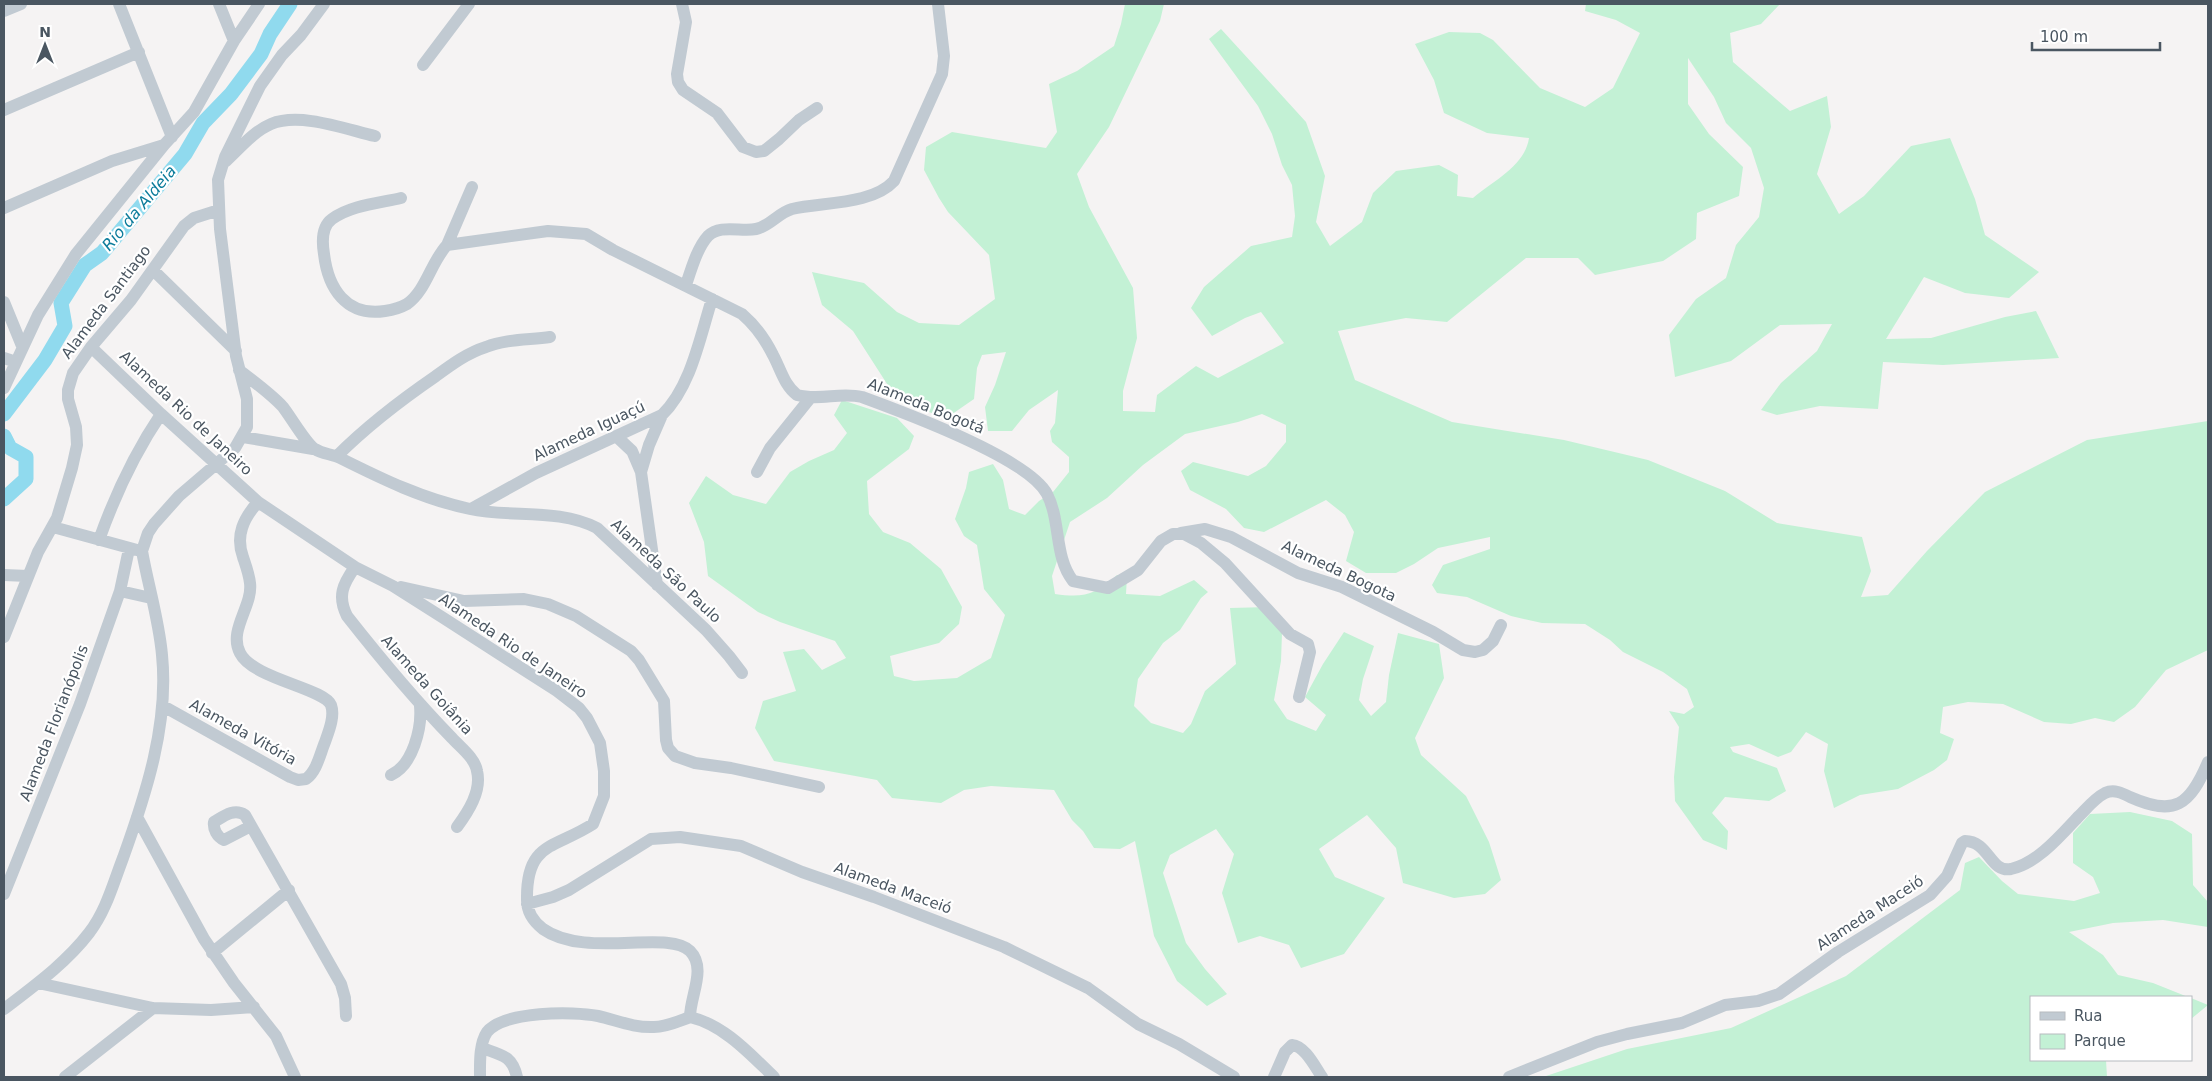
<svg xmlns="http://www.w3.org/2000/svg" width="2212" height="1081" viewBox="0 0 2212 1081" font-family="'DejaVu Sans',sans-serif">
<rect width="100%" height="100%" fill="#f5f3f3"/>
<path fill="#c3f1d5" d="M1125,4H1164L1160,21L1109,127L1077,174L1089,207L1133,288L1137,338L1123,391V411L1155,412L1157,395L1196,366L1218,378L1284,343L1261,312L1245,318L1212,336L1191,308L1204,287L1251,246L1292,237L1295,216L1292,185L1282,165L1272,134L1258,106L1209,39L1221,29L1306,122L1325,176L1316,222L1330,246L1362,222L1373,193L1396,171L1439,165L1458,175L1457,196L1473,198C1493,181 1525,166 1529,138L1487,133L1444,113L1434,80L1415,44L1449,32L1480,33L1493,40L1540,88L1585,107L1613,88L1640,33L1616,20L1585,11L1586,4H1780L1761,24L1730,33L1733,62L1790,111L1827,96L1831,127L1817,174L1839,214L1864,196L1911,146L1950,138L1975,199L1985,235L2039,272L2009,298L1965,293L1924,277L1886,339L1931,338L2005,317L2036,311L2059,358L1943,365L1883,362L1878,409L1820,406L1777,415L1761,410L1781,383L1817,351L1832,324L1780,325L1731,361L1675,377L1669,335L1696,299L1726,278L1736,245L1759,217L1764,188L1751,148L1726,123L1714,97L1688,58V104L1709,134L1743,167L1739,196L1697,213L1696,239L1663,261L1595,275L1578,258H1526L1447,322L1406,318L1338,331L1355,380L1452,422L1564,440L1648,460L1725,491L1777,523L1862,537L1871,571L1861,597L1888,595L1927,551L1985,492L2087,440L2208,421V650L2166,670L2135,707L2114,722L2095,718L2071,724L2044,722L2003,704L1968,702L1943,707L1940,733L1954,739L1947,760L1934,770L1898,789L1860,795L1834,808L1824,771L1828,744L1806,732L1791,752L1778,757L1749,744L1730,747L1733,752L1777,768L1786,791L1769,801L1725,797L1712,813L1728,831L1727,850L1703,840L1675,801L1674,777L1679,727L1669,711L1684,714L1694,707L1687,689L1663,672L1623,652L1610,640L1585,624L1542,623L1511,616L1467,597L1437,593L1432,585L1443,565L1490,549V537L1438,548L1414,564L1396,573H1366L1346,561L1354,532L1345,515L1326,500L1264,532L1244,528L1226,509L1190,490L1181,471L1193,462L1248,476L1266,466L1286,442V425L1262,414L1238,422L1185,434L1143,465L1107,498L1070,522L1052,576L1055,594C1084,598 1095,595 1117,575L1127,576L1126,594L1160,596L1194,580L1208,592L1201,598L1180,630L1163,643L1138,679L1134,706L1151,723L1183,733L1191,724L1205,691L1236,664L1230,608L1269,607L1282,633L1281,661L1274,700L1287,719L1316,731L1326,715L1305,697L1323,664L1344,632L1374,646L1363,679L1359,700L1371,716L1386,702L1389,675L1398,633L1439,644L1444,678L1415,738L1421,755L1466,796L1489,842L1501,880L1485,894L1454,898L1403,883L1396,848L1367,815L1319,849L1335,877L1385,898L1344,954L1301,968L1289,945L1260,936L1238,943L1222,893L1234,854L1216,829L1170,855L1163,873L1186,943L1205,969L1227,994L1207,1006L1177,981L1154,936L1135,841L1120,849L1094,848L1083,831L1072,820L1054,790L991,786L964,790L941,803L892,798L877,780L774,761L755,728L763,701L796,691L783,652L804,649L822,670L846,658L835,641L780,622L758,612L708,576L704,542L689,503L706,476L733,495L766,504L790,472L809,461L834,450L847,433L834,415L842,400L897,418L914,436L909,449L867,481L869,514L883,532L910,543L941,569L962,607L959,624L939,643L890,656L894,676L914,681L957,678L991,658L1005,615L984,589L977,545L964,536L955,519L966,488L969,472L993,464L1003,480L1009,509L1025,515L1039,501L1053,492L1069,472V457L1052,442L1050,431L1055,423L1058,390L1029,410L1012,431H988L985,407L995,385L1006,352L982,355L977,368L974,399L945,419L893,396L889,387L853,331L822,305L812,272L864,283L897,312L919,323L959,325L995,299L989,255L948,212L939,198L924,170L926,147L952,132L1046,148L1057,132L1049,84L1077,71L1114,46L1121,24Z
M2130,812L2172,821L2192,834L2193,885L2208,902V927L2163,920L2113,923L2069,932L2103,955L2118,975L2153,983L2188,997H2031V1060H2106L2107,1077H1543L1627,1049L1731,1028L1846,976L1960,890L1965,863L1979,857L2002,881L2018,894L2074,901L2100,893L2093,877L2073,863V833L2090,814Z
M2191,998L2208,1005L2191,1019Z"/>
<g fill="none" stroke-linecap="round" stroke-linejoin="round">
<path stroke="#90daee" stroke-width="15" d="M4,414L45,360L65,326L61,303L85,265L102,253L185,154L203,123L231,94L261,54L270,34L290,4
M4,436L10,448L26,457V479L4,499"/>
<path stroke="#c1cad2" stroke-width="12" d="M119,4L172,137
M219,4L234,41
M682,4L686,22L677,74L678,82L683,90L717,113L743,147L756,152L764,151L779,139L799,120L817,108
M4,11L21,4
M423,65L469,4
M4,110L139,52
M226,161C239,149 254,131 271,124C300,112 345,129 375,136
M401,198C380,203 351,205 332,219C321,227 322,242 324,254C328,288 346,317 385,311C392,310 400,308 407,304C426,291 431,262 447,245L548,231L586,234L613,250L742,314C756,326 765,339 773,355C781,370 784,385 797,395C819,401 840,392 862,397C903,412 1028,458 1047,494C1061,521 1054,557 1073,581L1108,588L1138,570L1161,541L1173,534H1184L1201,543L1225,563L1290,634L1308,644L1310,652L1299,697
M4,208L112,161L164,145
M447,245L472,187
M153,270L236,351
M686,285C691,270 697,248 708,236C720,224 741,232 756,229C770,226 778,213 792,209C823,202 872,205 894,181L942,74L944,56L938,4
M4,302L22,346
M91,347L161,414L258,502L355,567L393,586L445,619L557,691L579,708L587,718L600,743L604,771V796L593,824C554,849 526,842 527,900C527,912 534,922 543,929C585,959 668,929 690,951C707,968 690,996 690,1017
M4,358L16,362
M239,370C254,382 270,393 283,407C290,416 307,445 315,449C322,454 332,454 340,458C382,479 423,499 470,509C512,518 558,508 597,528L706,630L729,656L742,673
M4,388L38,315L76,254L164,145L194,112L234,41L259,4
M616,436L632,451L641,472
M243,437L313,449
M337,456C367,426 401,400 436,376C451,365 467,353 486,347C506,339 529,340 550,337
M757,472L770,448L811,397
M471,509L536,473L662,415C691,387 700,337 712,299
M53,527L137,550
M1181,533L1205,529L1231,537L1298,573L1342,587L1433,632L1463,650L1475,652L1483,650L1493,641L1501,625
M99,540C115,495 134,454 161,414
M355,567C343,584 337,596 347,616C380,658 414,699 452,738C460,747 475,758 477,771C482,791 468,812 457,827
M4,575L28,576
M657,585L641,472L649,445L662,415
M401,587L464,601L524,599L548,604L576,616L631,651L639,660L664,701L666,740L668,748L675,756L695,763L731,768L819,787
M120,591L151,598
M4,637L38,552L57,518L72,468L77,445L76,427L68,399V390L73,373L91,347L131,300L184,226L194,218L219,210
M163,706L290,777L298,780L306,779C317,771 320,754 325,742C329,731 335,716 331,705C324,688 253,679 240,653C228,630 253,606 250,583C249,574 246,566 243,557C235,535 244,518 258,502
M391,775C413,765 422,728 420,706
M137,817L204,939L234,983L276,1036L295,1077
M251,826L224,840C217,837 213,829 214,822C224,816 234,808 245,815L341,984L345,998L346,1016
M4,894L80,704L120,591L129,549
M527,904L553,897L569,890L651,839L680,837L741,846L802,872L874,897L1004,947L1088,988L1138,1024L1179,1044L1234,1077
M212,953L289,890
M38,983L153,1008L211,1010L254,1007
M4,1009C34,986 66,963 89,933C106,911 113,884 123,858C146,794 169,724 162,655C159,620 148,585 142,551L148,533L154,524L179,496L235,448L247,427V399L236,356L220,229L218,180L225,157L260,86L282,55L301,35L324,4
M690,1017C724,1025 750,1054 774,1077
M482,1048C501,1055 512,1055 517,1077
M65,1077L153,1008
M480,1077C480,1064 479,1044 487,1032C504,1011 573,1011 598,1016C616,1020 634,1028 654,1027C666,1027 679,1021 690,1017
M1274,1077L1285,1052L1292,1045C1305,1046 1315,1067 1322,1077
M1509,1077L1597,1042L1627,1034L1682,1023L1725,1005L1758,1001L1779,994L1838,952L1930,895L1947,876L1962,843L1965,841C1989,841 1990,873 2011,869C2038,863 2061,835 2079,816C2087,808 2095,798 2105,793C2114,789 2122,793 2130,797C2175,817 2190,805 2208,762"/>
</g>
<g text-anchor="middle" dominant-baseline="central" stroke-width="4.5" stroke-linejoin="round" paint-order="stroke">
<g font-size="15" fill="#4a5661" stroke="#fff">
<text transform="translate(106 302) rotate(-53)">Alameda Santiago</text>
<text transform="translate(926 406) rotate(22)">Alameda Bogotá</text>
<text transform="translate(186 413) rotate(43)">Alameda Rio de Janeiro</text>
<text transform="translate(589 431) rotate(-25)">Alameda Iguaçú</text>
<text transform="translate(666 571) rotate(43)">Alameda São Paulo</text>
<text transform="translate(1339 571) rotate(25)">Alameda Bogota</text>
<text transform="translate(513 646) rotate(34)">Alameda Rio de Janeiro</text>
<text transform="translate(427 685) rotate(48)">Alameda Goiânia</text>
<text transform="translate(54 723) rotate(-69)">Alameda Florianópolis</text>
<text transform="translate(243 732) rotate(29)">Alameda Vitória</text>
<text transform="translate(893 888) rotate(20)">Alameda Maceió</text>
<text transform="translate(1870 913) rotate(-33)">Alameda Maceió</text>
</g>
<g font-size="16" font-style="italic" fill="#0c7c9b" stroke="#fff">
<text transform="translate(139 208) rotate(-50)">Rio da Aldeia</text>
</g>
</g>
<rect width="2212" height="1081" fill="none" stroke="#4a5661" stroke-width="10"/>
<rect x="2030" y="996" width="162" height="65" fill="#ffffff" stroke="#b7bbc0"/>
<rect x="2040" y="1012" width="25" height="8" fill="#c1cad2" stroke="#b7bbc0"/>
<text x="2074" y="1021" font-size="15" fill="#4a5661">Rua</text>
<rect x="2040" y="1034" width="25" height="15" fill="#c3f1d5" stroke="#b7bbc0"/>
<text x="2074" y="1046" font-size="15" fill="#4a5661">Parque</text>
<g transform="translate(45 45)" stroke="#ffffff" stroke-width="4" paint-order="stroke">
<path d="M0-4L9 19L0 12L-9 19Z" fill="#4a5661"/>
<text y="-8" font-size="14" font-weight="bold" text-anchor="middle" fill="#4a5661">N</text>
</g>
<path d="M2032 42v8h128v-8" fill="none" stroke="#4a5661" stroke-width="2.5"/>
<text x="2040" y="42" font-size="15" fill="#4a5661" stroke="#ffffff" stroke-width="4" paint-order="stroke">100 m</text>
</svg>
